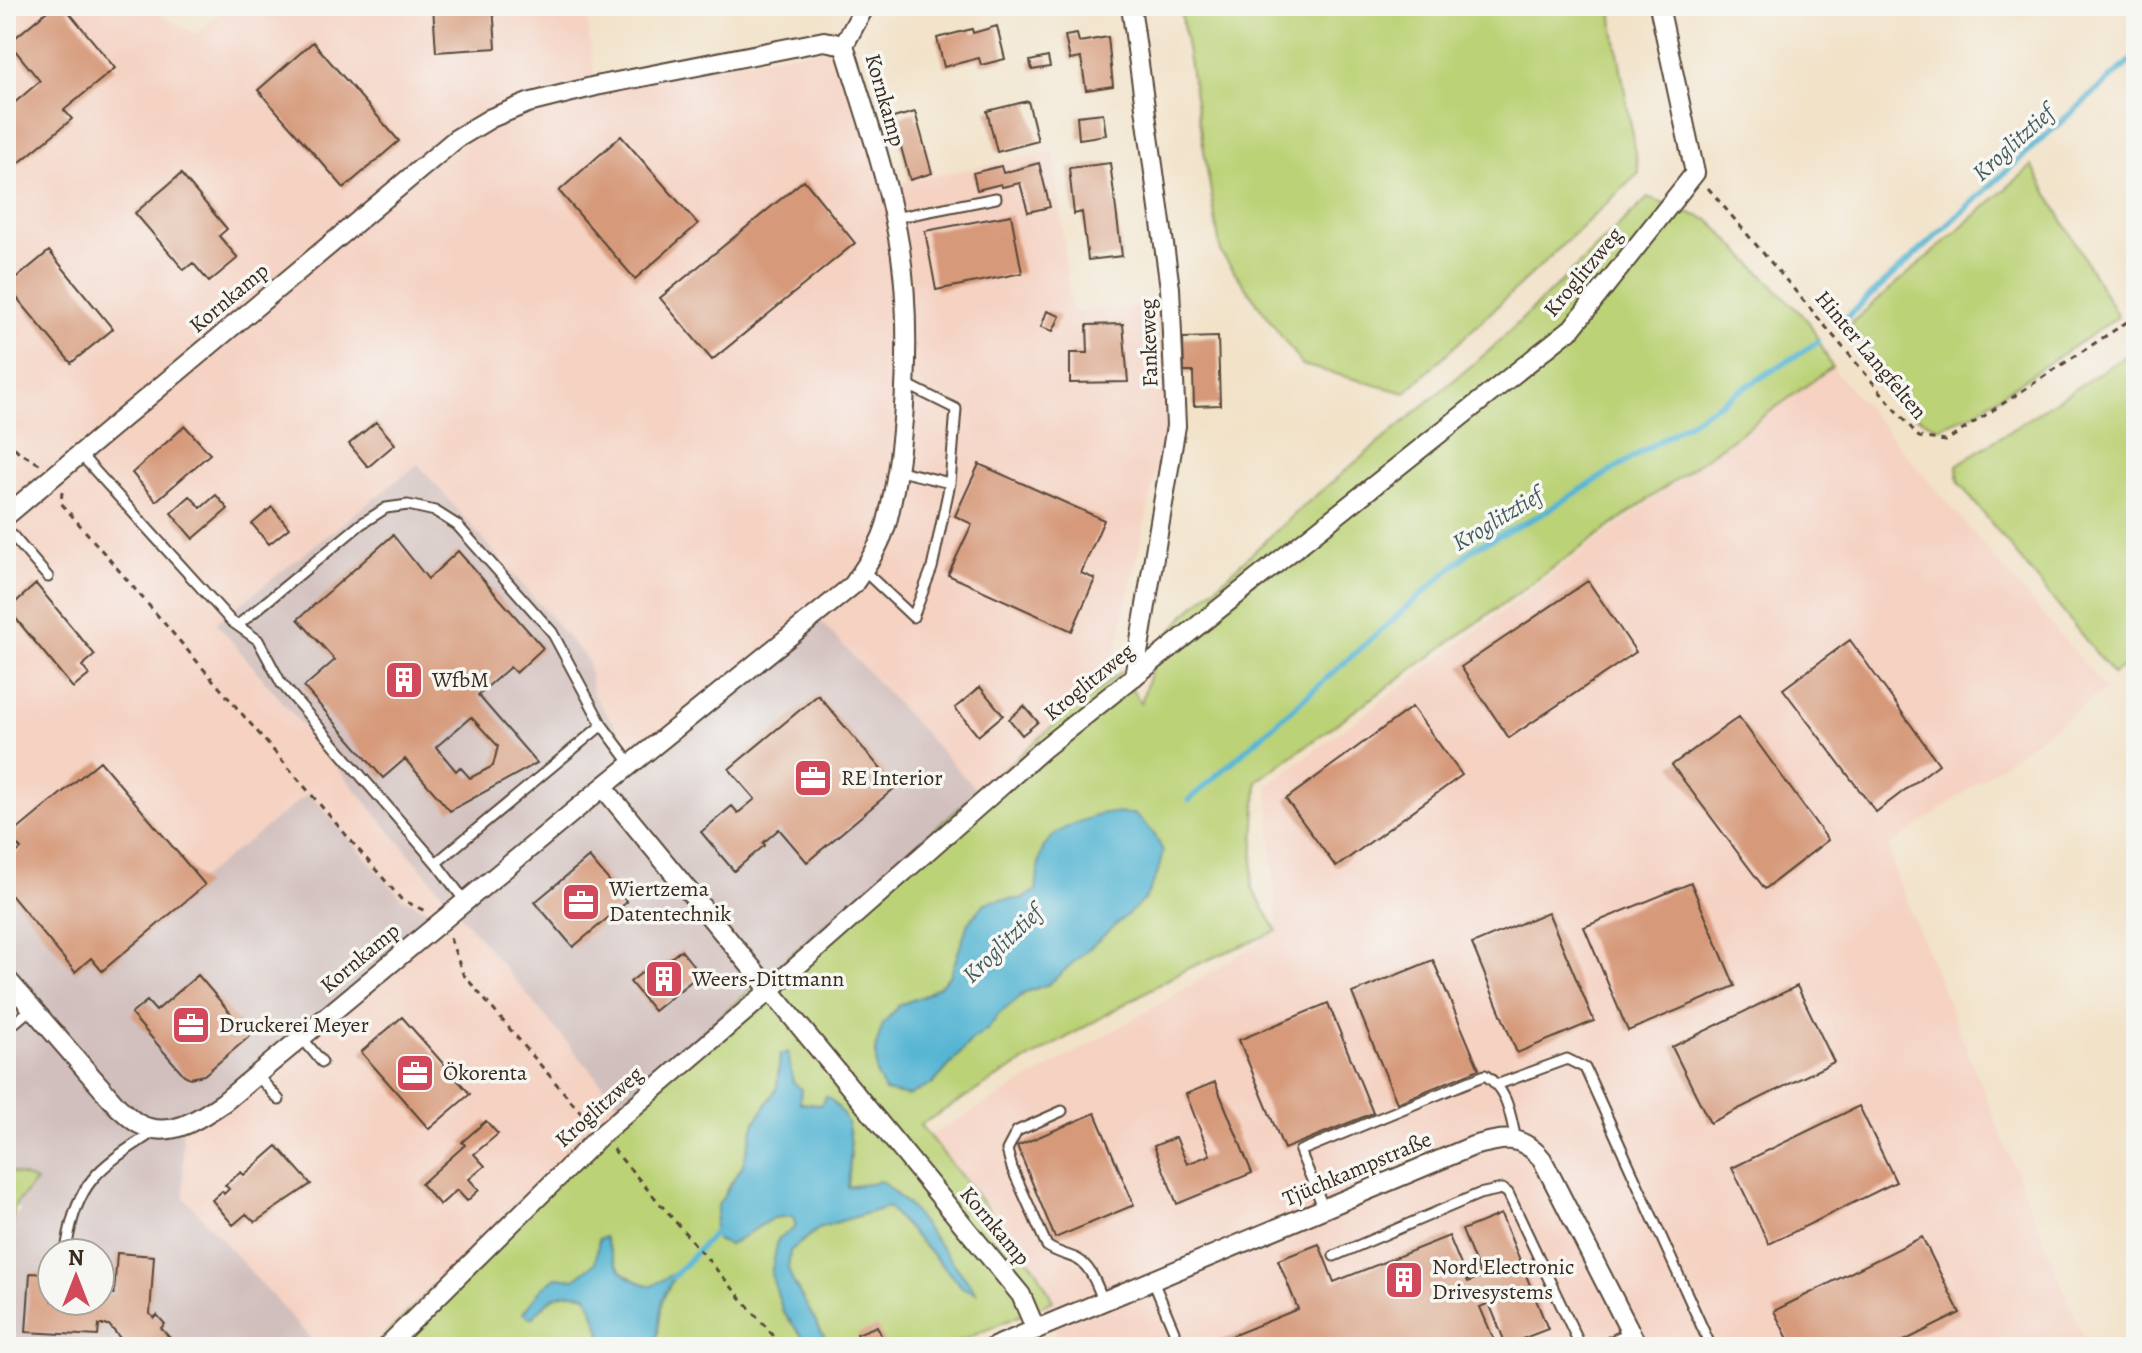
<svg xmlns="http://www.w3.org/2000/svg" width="2142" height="1353" viewBox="0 0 2142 1353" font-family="Alegreya,serif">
<rect width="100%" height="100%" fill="#f6f6f2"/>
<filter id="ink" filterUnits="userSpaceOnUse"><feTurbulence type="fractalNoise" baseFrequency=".0125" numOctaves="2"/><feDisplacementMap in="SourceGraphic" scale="16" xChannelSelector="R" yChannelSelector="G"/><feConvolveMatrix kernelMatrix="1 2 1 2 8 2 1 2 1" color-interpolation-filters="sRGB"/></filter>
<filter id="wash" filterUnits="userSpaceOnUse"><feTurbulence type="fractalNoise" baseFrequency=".006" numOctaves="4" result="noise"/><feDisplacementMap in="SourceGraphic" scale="32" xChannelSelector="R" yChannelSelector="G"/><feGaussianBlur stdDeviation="1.8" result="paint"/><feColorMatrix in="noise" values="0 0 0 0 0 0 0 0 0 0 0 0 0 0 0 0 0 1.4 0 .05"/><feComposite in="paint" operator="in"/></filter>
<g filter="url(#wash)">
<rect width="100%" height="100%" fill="#f2e2c8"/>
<path fill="#f5d2c2" d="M6,6H143L196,34L228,6H585L596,86L844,45L886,186L1054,151L1071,312L1163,304L1167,426L1111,673L1088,706L986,800L640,757L593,695L588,661L216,624L626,1113L386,1347H315L182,1199L180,1128L194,884L6,885Z
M1832,367L2106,689L1889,847L1895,872L2087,1347H1025L1057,1333L1039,1299L912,1146L1170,998L1277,931L1268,785Z"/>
<path fill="#d1bfbd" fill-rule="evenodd" d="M418,464L588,661L593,695L639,757L815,615L986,800L626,1113L216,623Z
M309,793L402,898L444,918L182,1127L184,1197L318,1347H18L6,1329V1227L21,1209L6,1203V885L194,884ZM52,1253H100V1301H52Z"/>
<path fill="#bbd276" stroke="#7b7e4a" stroke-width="2" fill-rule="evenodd" d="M1180,6H1610L1639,173L1405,393L1302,365L1221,253Z
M2032,166L2118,317L1972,414L1938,428L1915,416L1850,324Z
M1648,198L1709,220L1809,322L1832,367L1257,781L1252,888L1277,931L1186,969L1003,1074L920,1125L1037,1270L1053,1301L947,1347H830L792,1280L788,1268L790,1251L821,1227L888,1207L963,1288L975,1291L908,1205L881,1181L848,1187L851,1153L826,1097L821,1105L800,1103L793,1082L787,1052L780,1056L777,1088L755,1122L742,1167L726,1190L729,1245L773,1218L793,1215L796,1227L778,1239L783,1312L811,1347H653L657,1339L662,1300L676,1274L652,1286C620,1278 617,1266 599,1239L596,1263L575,1279L556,1277L532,1318C550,1298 559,1288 587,1295L601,1332L596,1347H373L617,1106L1060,720L1121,672L1141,703L1157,650L1185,615L1302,507L1490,350ZM1036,891L1049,983L1026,992L999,1014L988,1029L971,1040L933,1084L899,1005L923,996L940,986L951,974L968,923L998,900L1021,899Z
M2136,349V659L2113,674L1959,483L1957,465Z
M6,1170L36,1181L15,1205L6,1254Z"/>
<path fill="#54b5d3" stroke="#487078" stroke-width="2" d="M1104,813L1135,814L1153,832L1163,851L1157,875L1145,899L1049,984L1026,992L999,1014L988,1029L971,1041L933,1084L908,1096L885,1091L876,1073V1046L883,1024L899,1005L923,996L940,986L951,974L968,923L985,903L998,900L1021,899L1036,891C1038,878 1037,859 1044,847C1054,828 1085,820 1104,813Z
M788,1052L793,1082L801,1089L800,1103L821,1105L826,1096C859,1120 850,1151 848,1187L881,1181L908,1205L976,1292L963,1288L888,1207L821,1227L790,1251L788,1268L792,1280L830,1347H811L783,1312L771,1274L778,1239L796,1227L793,1216L773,1218L729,1245L718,1241L713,1234L718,1205L742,1167L755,1123L777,1088L780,1055Z
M605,1237C616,1267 620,1278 652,1286L676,1272L662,1300L657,1339L653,1347H596L601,1332L587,1295C559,1288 550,1298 532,1318L523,1313L543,1287L556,1277L575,1279L595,1263L599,1239Z"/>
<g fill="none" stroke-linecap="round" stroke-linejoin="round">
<path stroke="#54b5d3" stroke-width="6" d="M1843,321L2038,142L2136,56
M1189,800L1474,548L1542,514L1818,342
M673,1277L717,1230"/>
</g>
<g id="blocks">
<path fill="#d69979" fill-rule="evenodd" d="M53,6H64L115,68L64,110L72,119L14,167L6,158V110L40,81L9,43Z
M433,6H493L496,48L436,52Z
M601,6H661L662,10L602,18Z
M997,26L1005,59L981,65L979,58L944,67L937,38L972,29L973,33Z
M1077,34L1079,42L1108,37L1113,86L1086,90L1081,58L1070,60L1065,36Z
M313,42L399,141L344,188L258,90Z
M1048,57L1050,67L1032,70L1030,61Z
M1028,101L1038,141L997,152L987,111Z
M915,112L932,173L910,180L893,118Z
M1103,113L1106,135L1079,139L1077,116Z
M621,136L698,224L635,279L559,191Z
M1039,163L1050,207L1028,212L1020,183L1002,187L1001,184L977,190L973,173L1001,166L1003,173Z
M1110,163L1122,256L1088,260L1082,212L1074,214L1069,168Z
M181,174L227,229L219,236L238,258L209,282L193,263L184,270L135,213Z
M804,180L855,243L712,360L660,298Z
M1011,215L1022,273L936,290L925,231Z
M49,251L113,329L71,363L7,286Z
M1047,311L1060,316L1053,331L1041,327Z
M1123,324L1128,382L1070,383V353H1088L1087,325Z
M1218,337L1220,405L1194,406L1193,372H1184L1183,338Z
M376,422L395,444L368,467L349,444Z
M185,426L210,454L156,501L132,473Z
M979,464L1104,520L1081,573L1095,579L1072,631L948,575L972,524L955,516Z
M216,495L228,509L193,539L171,513L190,496L201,508Z
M272,507L289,528L269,544L252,524Z
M393,535L428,579L458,551L543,648L516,673L510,667L478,695L537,763L450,811L405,759L383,778L304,687L335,660L298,619ZM471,717L498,746L493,766L470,778L460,767L456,771L436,747Z
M1588,581L1636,652L1509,738L1461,667Z
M36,584L95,655L82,666L89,675L73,688L8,609Z
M1850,640L1939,764L1876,812L1783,689Z
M980,687L1003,715L978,736L955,708Z
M818,695L896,787L807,862L779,829L763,843L765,845L734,871L701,832L732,806L738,813L755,799L729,769Z
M1024,706L1038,722L1022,735L1009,719Z
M1412,707L1462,775L1336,867L1286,799Z
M1739,717L1828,840L1765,889L1672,765Z
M100,761L205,885L102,971L91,958L75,972L6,889V862L21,849L10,836Z
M589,857L627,902L573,947L535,902Z
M1691,883L1735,986L1628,1031L1584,927Z
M1548,912L1594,1021L1517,1053L1472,944Z
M681,950L700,974L654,1011L630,982L644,971L648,976Z
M1433,960L1479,1069L1397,1103L1352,993Z
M198,975L250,1036L204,1075L190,1078L184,1075L131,1014L147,1001L156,1011Z
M1797,986L1834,1062L1710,1123L1672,1047Z
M1328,1003L1373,1113L1284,1149L1239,1040Z
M402,1017L470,1094L429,1129L361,1052Z
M1215,1082L1252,1173L1177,1204L1154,1146L1176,1137L1187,1164L1210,1155L1186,1094Z
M1859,1106L1896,1182L1769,1244L1732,1168Z
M1095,1113L1134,1205L1055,1238L1017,1146Z
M486,1121L498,1134L474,1154L485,1166L469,1179L479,1190L467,1201L457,1190L440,1205L421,1184L465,1145L462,1142Z
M277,1146L311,1184L255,1222L246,1214L233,1225L212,1200L222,1191L224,1194L229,1189L225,1185L241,1172L244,1175Z
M1501,1214L1548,1329L1506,1345L1489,1303L1480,1307L1497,1347H1205L1298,1309L1278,1260L1319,1244L1334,1282L1449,1236L1468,1282L1481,1277L1462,1230Z
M1922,1237L1960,1313L1892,1347H1792L1774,1311Z
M117,1253L154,1256L150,1314L154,1318L157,1315L165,1324L161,1328L178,1347H124L126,1345L109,1325H99L98,1336L26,1332L30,1273L52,1274V1301H100V1293L114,1294Z
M877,1326L886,1346L863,1347L857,1334Z"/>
</g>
</g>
<g filter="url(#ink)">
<use href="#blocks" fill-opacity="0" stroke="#564638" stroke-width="2"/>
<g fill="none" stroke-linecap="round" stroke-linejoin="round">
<defs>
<path id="service" d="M6,9V13
M894,218L996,198
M904,383L956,409L950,483
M80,454L231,621L258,640L281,683L436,863
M6,528L48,577
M863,570L913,617L932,568L950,483L896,470
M238,625L361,524L386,508L408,505L435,511L457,525L552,632L602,725L631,764
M465,901L436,863L602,725
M6,1030L32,1008
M302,1038L322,1062
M257,1075L279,1100
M1499,1084L1567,1059L1585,1068L1711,1347
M1062,1111L1017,1131L1007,1150L1012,1168L1047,1246C1057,1253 1066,1254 1077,1259C1092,1267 1097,1287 1104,1302
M1324,1209L1300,1151L1485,1075C1508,1090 1510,1114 1516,1140
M67,1245C77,1179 102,1166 155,1131
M1334,1256L1479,1194L1502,1189L1508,1193L1581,1347
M1153,1281L1174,1331L1172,1347
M1599,1347L1630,1332"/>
<path id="minor" d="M1131,6L1170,288L1176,426L1134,677
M844,45L865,6
M6,516L456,139L491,118L528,103L596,86L824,41L844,45C863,107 885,169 897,232C913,313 907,442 887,522C881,545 866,566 853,585L603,787L224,1102C199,1119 170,1140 139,1124C131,1120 124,1112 118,1107L6,978
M603,787L1021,1295L1036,1330
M386,1347L601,1135L770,990L1043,749L1572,328L1695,173L1659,6
M994,1347L1473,1146C1503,1138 1520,1133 1542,1159L1638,1347"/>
</defs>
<use href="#service" stroke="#564638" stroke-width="13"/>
<use href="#minor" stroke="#564638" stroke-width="22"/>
<path stroke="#564638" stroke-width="3" stroke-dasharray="6 6" stroke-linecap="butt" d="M1708,188L1919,437L1946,441L2136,316
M6,439L18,451L41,465
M62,492L61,503L401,899L425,911
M450,938L463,974L589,1122
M613,1149L783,1347"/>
<use href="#service" stroke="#fff" stroke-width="9"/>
<use href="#minor" stroke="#fff" stroke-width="18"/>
</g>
</g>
<defs>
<symbol id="building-square" viewBox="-11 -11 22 22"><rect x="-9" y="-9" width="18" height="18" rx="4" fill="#d1495b" stroke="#f6f6f2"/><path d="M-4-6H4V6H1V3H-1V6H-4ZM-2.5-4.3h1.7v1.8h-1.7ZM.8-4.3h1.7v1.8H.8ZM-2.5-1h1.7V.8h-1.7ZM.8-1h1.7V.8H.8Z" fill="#fff"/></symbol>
<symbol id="office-square" viewBox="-11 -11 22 22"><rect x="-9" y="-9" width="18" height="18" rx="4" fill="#d1495b" stroke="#f6f6f2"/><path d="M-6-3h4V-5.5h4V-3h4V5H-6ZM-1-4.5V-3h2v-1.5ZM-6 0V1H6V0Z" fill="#fff"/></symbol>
</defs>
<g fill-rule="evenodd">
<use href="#building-square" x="382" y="658" width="44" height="44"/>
<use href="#office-square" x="791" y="756" width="44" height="44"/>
<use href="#office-square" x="559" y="880" width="44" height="44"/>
<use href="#building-square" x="642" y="957" width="44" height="44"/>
<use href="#office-square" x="169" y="1003" width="44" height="44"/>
<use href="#office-square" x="393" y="1051" width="44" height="44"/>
<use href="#building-square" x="1382" y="1258" width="44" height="44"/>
</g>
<g text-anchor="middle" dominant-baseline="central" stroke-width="7" stroke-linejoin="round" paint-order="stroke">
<g font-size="22" fill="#3b2a1e" stroke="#f6f6f2">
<text transform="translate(885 100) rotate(74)">Kornkamp</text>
<text transform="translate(1583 272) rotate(-50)">Kroglitzweg</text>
<text transform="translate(229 298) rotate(-40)">Kornkamp</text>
<text transform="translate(1149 343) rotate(-92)">Fankeweg</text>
<text transform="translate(1871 355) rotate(50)">Hinter Langfelten</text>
<text transform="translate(1089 682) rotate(-39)">Kroglitzweg</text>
<text transform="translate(360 958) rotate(-40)">Kornkamp</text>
<text transform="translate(599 1107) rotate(-42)">Kroglitzweg</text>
<text transform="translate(1357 1169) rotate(-23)">Tjüchkampstraße</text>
<text transform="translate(995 1226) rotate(50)">Kornkamp</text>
</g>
<g font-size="22" fill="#3b2a1e" stroke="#f6f6f2" text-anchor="start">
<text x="432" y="680">WfbM</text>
<text x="841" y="778">RE Interior</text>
<text x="609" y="889">Wiertzema<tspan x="609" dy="25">Datentechnik</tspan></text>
<text x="692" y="979">Weers-Dittmann</text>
<text x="219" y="1025">Druckerei Meyer</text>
<text x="443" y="1073">Ökorenta</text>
<text x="1432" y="1267">Nord Electronic<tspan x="1432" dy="25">Drivesystems</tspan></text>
</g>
<g font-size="24" font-style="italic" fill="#445b5d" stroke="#f6f6f2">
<text transform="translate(2013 143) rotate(-42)">Kroglitztief</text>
<text transform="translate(1497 519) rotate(-31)">Kroglitztief</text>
<text transform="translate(1002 944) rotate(-44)">Kroglitztief</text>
</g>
</g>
<rect width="2142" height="1353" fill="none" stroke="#f6f6f2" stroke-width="32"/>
<g transform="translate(76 1277)"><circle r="38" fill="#f6f6f2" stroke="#aba49d" stroke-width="2"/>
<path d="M0-6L14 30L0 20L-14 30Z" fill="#d1495b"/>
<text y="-12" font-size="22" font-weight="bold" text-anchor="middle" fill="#3b2a1e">N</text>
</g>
</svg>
